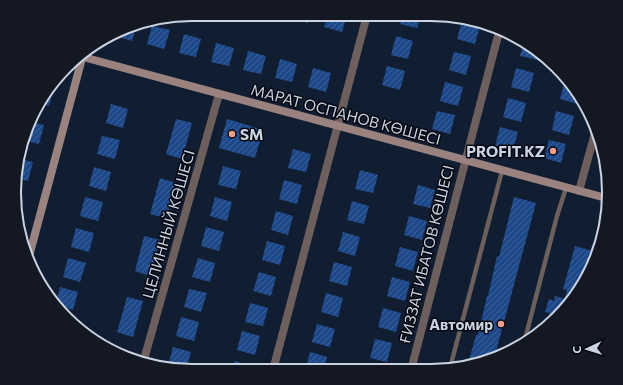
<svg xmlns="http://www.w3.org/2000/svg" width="623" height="385" viewBox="0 0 623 385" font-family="Commissioner,sans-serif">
<defs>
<pattern id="building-hatch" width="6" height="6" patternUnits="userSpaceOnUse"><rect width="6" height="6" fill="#1d498a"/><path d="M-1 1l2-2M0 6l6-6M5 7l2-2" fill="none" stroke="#3c629a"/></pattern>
</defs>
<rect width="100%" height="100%" fill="#111e32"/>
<path fill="url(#building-hatch)" d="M292,15H311L308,23L291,18Z
M328,15H347L342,32L324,27Z
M402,15H421L417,28L400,24Z
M462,21L480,25L475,44L457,39Z
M135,23H137L132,41L115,36V34Z
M152,26L170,30L164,49L147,44Z
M184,34L201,39L196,57L179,53Z
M396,36L413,41L408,59L391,55Z
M524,42L540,52L538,60L520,56Z
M216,43L234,48L229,66L211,62Z
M248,51L266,56L261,74L243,70Z
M454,52L471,56L466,75L449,70Z
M280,59L297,64L292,82L275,78Z
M387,66L405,71L400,90L382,85Z
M313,68L331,73L326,92L308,87Z
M516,68L534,73L529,92L511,87Z
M565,80L579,97L577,104L560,99Z
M445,82L463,87L458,106L440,101Z
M50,87L54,88L49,106L39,104L44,93Z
M508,98L526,103L521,122L503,117Z
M111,104L128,109L123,128L106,123Z
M437,111L455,115L450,134L432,129Z
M556,111L574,116L569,135L552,130Z
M176,119L192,123L182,159L166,154Z
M227,119L263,130L255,158L219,148Z
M30,122L44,125L39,144L23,140V135Z
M500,127L518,132L513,150L495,146Z
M102,136L120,140L115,159L97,154Z
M549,140L566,144L561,163L544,158Z
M293,149L311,154L306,172L288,168Z
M20,159L33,162L28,181L16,178Z
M604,159L605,162L607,167L602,166Z
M223,166L241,171L236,189L218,185Z
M94,167L111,172L106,191L89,186Z
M360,170L378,175L373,193L355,189Z
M160,178L176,183L166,218L150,214Z
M284,180L302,185L297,204L279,199Z
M418,185L435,190L430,208L413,204Z
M15,197L23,200L18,218Z
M85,197L103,202L98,221L80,216Z
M215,197L232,202L227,221L210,216Z
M514,197L536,203L495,355L473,361L469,360L476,335H478L487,296H488L497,256L499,257Z
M352,201L369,206L364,224L347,220Z
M276,211L293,216L288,235L271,230Z
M409,216L427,221L422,240L404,235Z
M206,227L224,232L219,251L201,246Z
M76,228L94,233L89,252L71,247Z
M343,232L360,237L355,256L338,251Z
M144,236L160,240L150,276L135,271Z
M267,241L285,246L280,265L262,260Z
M575,246L596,252L572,301L547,323L550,313L545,312L549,299L554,301L555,296L565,299L567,290L563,289Z
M400,247L418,252L413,271L395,266Z
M68,258L86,263L80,282L63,277Z
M198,258L215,263L210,282L192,277Z
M334,262L352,267L347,286L329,281Z
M259,272L276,277L271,296L253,291Z
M392,277L410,282L405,301L387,296Z
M60,287L78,292L73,310L58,306L56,304Z
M189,289L207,293L201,312L184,307Z
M326,293L343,298L338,317L321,312Z
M127,297L143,301L133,337L117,332Z
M250,303L268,308L263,326L245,322Z
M383,308L401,313L396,332L378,327Z
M181,317L199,322L194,341L176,336Z
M317,324L335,329L330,347L312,342Z
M242,331L260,336L255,355L237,350Z
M375,339L392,343L387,362L370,358Z
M173,347L191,352L186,370L168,366Z
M310,352L327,357L324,370H305Z
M235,361L252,366L251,370H232Z
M367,367L376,370H366Z"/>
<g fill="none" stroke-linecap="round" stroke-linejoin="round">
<path stroke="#6d5f5b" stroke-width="4.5" d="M524,343L557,216L566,188
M450,368L502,171"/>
<path stroke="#6d5f5b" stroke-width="8" d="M579,191L595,133
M143,363L219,94
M273,370L367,15
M411,370L500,28"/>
<path stroke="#9a837e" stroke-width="8" d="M83,57L606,198
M28,260L84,51"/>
</g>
<g fill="#f49e89" stroke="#040811" stroke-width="1.5">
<circle cx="232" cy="134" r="4"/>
<circle cx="553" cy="151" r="4"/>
<circle cx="501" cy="324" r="4"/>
</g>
<g text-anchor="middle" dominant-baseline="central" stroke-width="3" stroke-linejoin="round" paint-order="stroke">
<g font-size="15" fill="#cad3e1" stroke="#040811">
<text transform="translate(346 114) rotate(15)">МАРАТ ОСПАНОВ КӨШЕСІ</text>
<text transform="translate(168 224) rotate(-74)">ЦЕЛИННЫЙ КӨШЕСІ</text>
<text transform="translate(426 254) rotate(-76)">ҒИЗЗАТ ИБАТОВ КӨШЕСІ</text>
</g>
<g font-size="15" font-weight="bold" fill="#cad3e1" stroke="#040811" text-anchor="end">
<text x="240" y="134" text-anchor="start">SM</text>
<text x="545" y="151">PROFIT.KZ</text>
<text x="493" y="324">Автомир</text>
</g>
</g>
<path d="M0 0H623V385H0ZM192 21H431A171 171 0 0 1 602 192V193A171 171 0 0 1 431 364H192A171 171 0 0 1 21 193V192A171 171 0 0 1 192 21Z" fill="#141822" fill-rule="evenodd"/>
<path fill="none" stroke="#cad3e1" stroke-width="2" d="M192 21H431A171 171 0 0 1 602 192V193A171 171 0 0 1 431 364H192A171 171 0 0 1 21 193V192A171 171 0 0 1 192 21Z"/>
<g transform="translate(587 349) rotate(266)" stroke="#040811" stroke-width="3" paint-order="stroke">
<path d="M0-3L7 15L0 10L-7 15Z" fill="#cad3e1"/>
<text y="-6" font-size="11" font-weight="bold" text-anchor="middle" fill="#cad3e1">С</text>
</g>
</svg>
